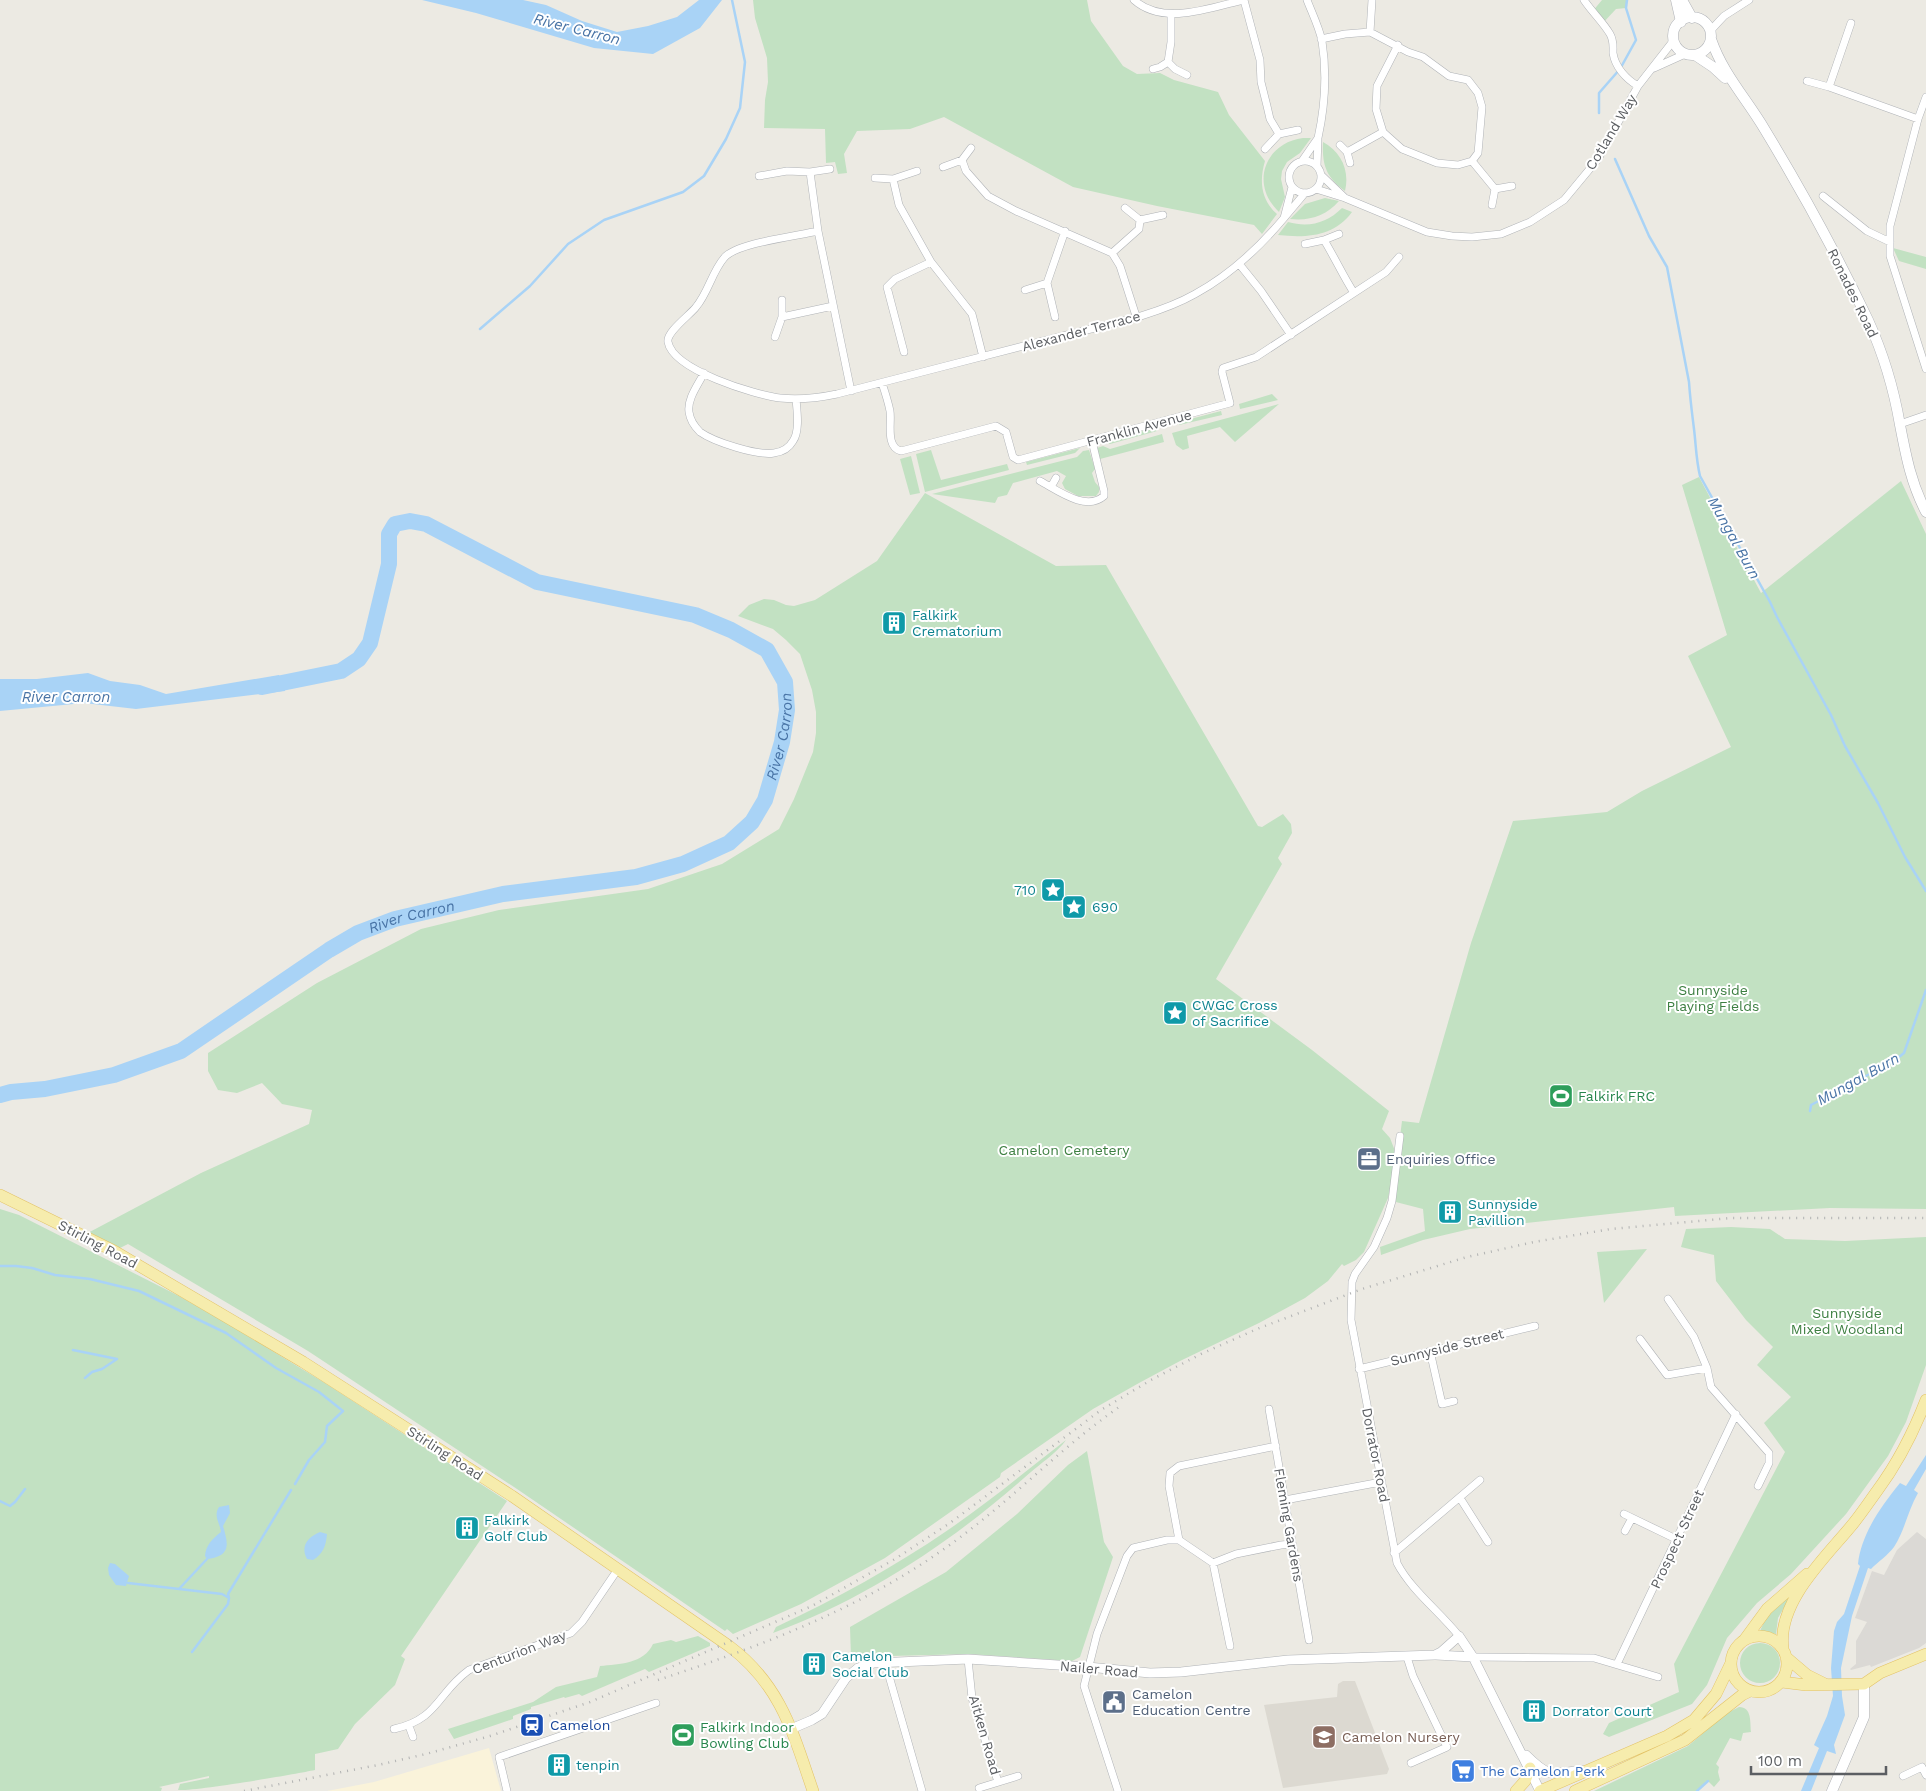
<svg xmlns="http://www.w3.org/2000/svg" width="1926" height="1791" viewBox="0 0 1926 1791" font-family="'Work Sans',sans-serif">
<rect width="100%" height="100%" fill="#eceae3"/>
<path fill="#faf3da" d="M489,1748L501,1791H327L374,1782Z"/>
<path fill="#dbd9d5" d="M1917,1532L1926,1539V1643L1919,1648L1871,1667L1870,1665L1851,1670L1850,1669L1856,1664V1641L1867,1622L1855,1618L1872,1571L1884,1575L1897,1550Z"/>
<path fill="#dcd9d1" d="M1343,1681H1355L1389,1769L1387,1774L1283,1788L1264,1705L1337,1697L1338,1684Z"/>
<path fill="#c2e1c2" d="M753,0H1087L1091,21L1123,66L1137,74L1160,73L1174,80L1218,92L1229,115L1265,161C1259,181 1261,200 1277,214L1262,234L1254,225L1157,206L1073,187L944,117L910,129L857,131L844,154L847,173L838,174L835,162L826,163L825,129L764,128L765,100L768,82L767,58L755,18Z
M1602,0H1627L1626,8L1616,9L1602,24L1592,12Z
M1303,138H1311L1300,153L1287,162L1282,171L1281,179L1285,197L1279,212C1250,185 1264,143 1303,138Z
M1323,142C1341,152 1350,170 1345,191C1326,177 1322,165 1323,142Z
M1325,198L1339,201C1326,216 1310,221 1290,219L1305,204Z
M1342,208L1352,212C1334,237 1306,238 1278,235L1288,222C1309,228 1327,223 1342,208Z
M1893,248L1926,257V269L1899,261Z
M1272,394L1278,400L1240,409L1239,404Z
M1279,404L1235,442L1220,427L1187,436L1189,448L1183,450L1176,445L1172,433Z
M1221,411L1222,415L1179,425V422Z
M1155,428L1157,431L1110,444L1104,441Z
M1162,434L1164,442L1100,459L1097,448L1103,446L1110,449Z
M1080,448L1075,453L1027,465L1026,462Z
M931,450L941,480L1007,464L1009,470L925,492L916,454Z
M1089,450L1095,469L1092,473L1095,482L1099,487V492L1096,496H1078L1065,489L1062,483L1066,476L1057,471L1013,483L1007,495L998,497L995,503L932,494L1077,457L1083,451Z
M911,456L920,493L910,495L900,459Z
M1699,477L1761,593L1901,481L1926,534V1209L1830,1208L1675,1216L1674,1207L1470,1229L1423,1240L1381,1255L1380,1247L1425,1231L1423,1209L1392,1201L1402,1121L1419,1123L1471,943L1513,821L1607,812L1642,791L1731,747L1688,656L1727,635L1682,485Z
M925,493L1056,566L1106,565L1258,826L1262,827L1283,814L1291,824L1292,833L1278,858L1282,864L1216,979L1312,1050L1389,1111L1382,1129L1390,1138L1395,1151L1392,1180L1388,1198L1364,1252L1356,1260L1344,1266L1342,1264L1328,1281L1305,1298L1259,1323L1180,1361L1139,1383L1093,1409L1001,1473L1000,1477L885,1558L801,1604L733,1634L727,1629L725,1631L517,1489L308,1351L128,1244L114,1251L84,1235L201,1173L309,1124L312,1110L282,1104L262,1083L237,1093L218,1090L208,1071V1053L317,983L421,929L499,910L648,889L722,864L779,829L794,799L813,752L816,733V712L812,690L800,654L786,640L773,629L738,616L749,605L764,599L774,600L786,605L794,606L815,600L877,561Z
M0,1209L19,1215L179,1296L233,1327L325,1383L507,1501L401,1656L405,1659L395,1685L355,1724L338,1749L315,1754V1770C291,1775 196,1791 178,1790L180,1784L209,1778V1776L159,1787L162,1788L161,1791H0Z
M1731,1227L1770,1229L1785,1239L1845,1241L1926,1237V1365L1906,1422L1888,1456L1846,1514L1791,1574L1757,1603L1727,1638L1707,1685L1692,1704L1609,1737L1603,1734L1609,1723L1679,1692L1674,1664L1785,1452L1764,1423L1791,1397L1757,1365L1773,1347L1746,1320L1716,1281L1714,1255L1681,1247L1686,1229Z
M1647,1249L1604,1303L1597,1252Z
M1066,1440C1058,1452 1036,1467 1024,1478C950,1543 866,1599 773,1633L776,1627C836,1599 894,1567 948,1530C989,1502 1027,1470 1066,1440Z
M1087,1451L1104,1542L1113,1557L1080,1657L1072,1661L969,1654L851,1657L850,1627L946,1572L1017,1514L1068,1465Z
M1790,1592L1792,1594L1778,1618L1776,1634L1760,1631L1765,1620Z
M698,1636L710,1643V1646L649,1672L645,1669L582,1696L579,1694L565,1698L564,1697L531,1707V1709L513,1716V1719L454,1739L448,1729L533,1702L556,1687L597,1677L600,1666C619,1664 644,1664 653,1644L671,1640L676,1642Z
M1740 1663a20 20 0 1 1 40 0a20 20 0 1 1-40 0Z
M1739,1707C1752,1707 1750,1722 1751,1732L1743,1733L1741,1741L1730,1738L1716,1764L1719,1767L1718,1772L1720,1780L1714,1787L1708,1781L1697,1791H1594L1688,1746L1727,1713Z"/>
<path fill="#a9d3f6" d="M422,0H523L546,5L582,21L617,32L648,26L677,17L699,0H722L700,28L653,54L594,48L476,13Z
M88,673L110,681L140,685L166,694L279,675L284,683L285,691L136,709L84,703L0,711V679H37Z
M1926,1455V1469L1914,1490L1918,1493C1908,1510 1905,1530 1894,1547C1888,1555 1878,1562 1871,1569L1868,1568L1852,1616L1841,1668L1842,1696L1845,1715L1834,1745L1836,1754L1827,1751L1811,1791H1801L1819,1748L1814,1745L1827,1716L1833,1696L1831,1668L1834,1631L1837,1622L1844,1614L1860,1566L1858,1564C1861,1534 1882,1505 1900,1483L1906,1486Z
M229,1505L230,1513L223,1526C228,1543 232,1556 207,1559L205,1556C206,1545 212,1539 221,1532C220,1523 213,1516 219,1507Z
M320,1532L327,1534C326,1546 323,1554 313,1560L307,1559C300,1546 308,1537 320,1532Z
M110,1563L115,1564L129,1576L126,1586L116,1585L109,1575L108,1568Z"/>
<g fill="none" stroke-linecap="round" stroke-linejoin="round">
<path stroke="#a9d3f6" stroke-width="2.5" d="M1599,113V93L1620,69L1636,40L1626,8L1627,0
M1615,159L1649,236L1667,267L1689,382C1690,398 1692,413 1694,429C1696,445 1696,459 1700,476L1770,602L1777,617L1831,715L1845,746L1878,803L1905,857L1926,891
M480,329L530,286L568,244L604,220L683,192L704,176L726,139L740,108L745,62L732,0
M1810,1111L1811,1105L1894,1061L1904,1053L1926,990
M0,1266H16L32,1268L55,1275L90,1279L139,1291L226,1333L276,1368L319,1392L343,1411L327,1426L325,1442L309,1460L295,1484
M73,1350L117,1359
M85,1378L92,1372L102,1369L117,1359
M0,1501L10,1506L15,1502L25,1489
M128,1583L222,1594L229,1598L228,1594L291,1490
M179,1589L207,1559
M192,1652L228,1604L229,1598
M1697,1791L1708,1781"/>
<path stroke="#a9d3f6" stroke-width="16" id="s1" d="M0,1095L11,1092L45,1089L114,1075L181,1051L329,950L358,933L395,919L503,894L636,877L683,864L729,843L752,822L765,800L782,742L787,710L785,682L767,650L731,630L695,615L537,582L426,524L410,521L395,524L389,534V564L370,643L359,659L341,671L262,687"/>
<defs>
<path id="minor" d="M1134,0C1163,26 1210,8 1243,0
M1244,0L1260,60L1261,82L1267,106L1270,119L1279,134L1265,149
M1307,0C1312,13 1319,27 1322,41C1327,73 1325,106 1318,138
M1584,0C1592,12 1603,22 1610,34C1614,41 1613,46 1613,53C1615,67 1626,79 1638,86
M1171,14V42L1168,62L1175,69L1187,75
M1851,23L1829,87L1918,119
M1710,31L1724,16L1749,0
M1370,32L1372,0
M1321,39L1345,34L1370,32L1408,52L1423,57L1449,76L1468,80L1478,93L1482,107L1478,153L1472,161
M1398,45L1377,86L1376,109L1383,132L1402,149L1437,163L1458,165L1472,161
M1654,68L1685,54
M1153,69L1160,67L1168,62
M1807,81L1829,87
M1926,97L1918,119L1890,226V256L1926,369
M1279,134L1298,130
M1340,145L1347,152L1350,163
M1347,152L1383,132
M962,160L971,148
M1289 177a16 16 0 1 1 32 0a16 16 0 1 1-32 0Z
M1302,161L1318,138L1317,166
M1472,161L1495,189L1492,205
M943,167L962,160L966,171L988,196L1016,211L1112,253L1120,266L1136,316
M810,172L830,169
M759,176L787,171L810,172L818,231L851,391
M875,178L893,179L899,205L931,262L972,314L983,357
M893,179L917,171
M1292,187L1284,218L1305,193
M1316,189L1345,198L1321,175
M1495,189L1512,186
M1823,196L1867,231L1890,242
M1345,198L1427,232L1452,236L1472,237L1501,234L1530,222L1564,200L1598,159L1638,86L1674,40
M1140,220L1163,215
M818,231C797,236 736,243 724,258C712,272 708,293 696,307C690,315 666,332 668,342C673,370 755,395 780,398C799,400 818,398 837,394C911,375 984,356 1058,337C1101,326 1156,316 1195,294C1230,275 1258,249 1284,218
M1324,240C1335,258 1343,276 1354,293
M1305,244L1324,240L1339,234
M1112,253L1139,229L1140,220L1125,208
M1240,265L1261,291L1291,335
M1025,290L1047,283
M782,317L833,306
M1055,317L1047,283L1065,231
M775,337L782,317V300
M904,352L887,287L895,279L931,262
M704,373C698,385 687,399 689,412C690,420 695,427 700,432C714,442 758,456 774,453C782,452 789,448 793,441C800,431 797,411 796,399
M882,383C885,392 888,401 890,411C892,422 885,447 901,451L996,426L1006,432L1013,457L1018,460L1230,403L1222,372L1223,368L1256,357L1386,272L1399,257
M1900,424L1926,415
M1040,481C1057,490 1086,512 1104,496V491L1092,441
M1051,487L1056,478
M1400,1136L1392,1201L1387,1218L1374,1247L1355,1274L1352,1282L1351,1320L1397,1563C1411,1590 1439,1611 1459,1636
M1668,1299L1694,1337L1707,1368L1711,1387L1769,1453V1463L1758,1486
M1640,1339L1667,1375L1707,1368
M1430,1351L1442,1404L1454,1401
M1359,1369L1535,1326
M1269,1409L1309,1640
M1276,1446L1179,1466L1170,1473L1169,1486L1179,1540L1213,1563L1236,1554L1281,1545L1291,1544
M1460,1498L1488,1542
M1285,1500L1381,1482
M1624,1514L1676,1539
M1625,1531L1632,1518
M1394,1553L1480,1480
M1213,1563L1230,1646
M1407,1657L1413,1676L1447,1747L1411,1763
M1473,1657L1594,1658L1658,1677
M968,1659L972,1698L998,1782
M885,1662L922,1791
M1617,1664L1736,1414
M409,1726L413,1737
M394,1729C439,1719 437,1693 469,1670L571,1633L582,1622L618,1569
M1903,1776L1922,1767L1926,1775
M979,1788L1018,1776
M507,1791L499,1757L656,1703
M1118,1791L1084,1686L1097,1634L1127,1556L1133,1548L1167,1540H1179"/>
<path id="tertiary" d="M1436,1655L1473,1657
M791,1729L812,1720L822,1714L846,1678L858,1668L874,1663L968,1659L1088,1667L1150,1673L1181,1672L1288,1660L1435,1655L1441,1652L1459,1636L1473,1657L1540,1791
M1526,1755C1548,1777 1551,1775 1581,1770"/>
<path id="secondary" d="M1676,0L1681,22
M1682,0L1692,18
M1673 36a19 19 0 1 1 38 0a19 19 0 1 1-38 0Z
M1711,39C1723,74 1746,98 1765,130C1802,191 1837,255 1868,320C1883,353 1894,390 1900,425C1906,456 1911,483 1926,512
M1695,55L1713,67L1725,78
M1832,1791L1864,1717V1684"/>
<path id="primary" d="M0,1195L114,1251L303,1362L512,1496L729,1646C781,1685 793,1733 813,1791
M1731 1664a28 28 0 1 1 56 0a28 28 0 1 1-56 0Z
M1745,1639L1767,1609L1807,1574
M1783,1648C1777,1602 1825,1558 1852,1525C1861,1514 1869,1502 1877,1491C1897,1464 1914,1431 1926,1400
M1787,1658L1807,1675L1825,1684
M1782,1682L1806,1685L1864,1684L1880,1673L1926,1654
M1516,1791L1525,1781L1530,1768
M1540,1791L1667,1736L1694,1720L1716,1694L1731,1663
M1575,1791L1685,1740L1742,1695L1750,1691"/>
</defs>
<use href="#minor" stroke="#b0b3b7" stroke-width="8"/>
<use href="#tertiary" stroke="#b0b3b7" stroke-width="10"/>
<use href="#secondary" stroke="#afb2b7" stroke-width="11"/>
<use href="#primary" stroke="#e3c265" stroke-width="12"/>
<use href="#minor" stroke="#fff" stroke-width="7"/>
<use href="#tertiary" stroke="#fff" stroke-width="9"/>
<use href="#secondary" stroke="#fff" stroke-width="10"/>
<use href="#primary" stroke="#f6ecad" stroke-width="11"/>
<path stroke="#b1b2b2" stroke-width="2.5" stroke-dasharray="1 6" stroke-linecap="butt" d="M658,1680C761,1646 863,1608 951,1544C1011,1501 1061,1447 1122,1405
M244,1791L378,1765L426,1754L490,1736L590,1702L812,1606L895,1559L950,1523L1101,1410L1151,1380L1201,1354L1257,1329L1362,1289L1467,1257L1534,1242L1611,1229L1731,1218H1926"/>
</g>
<defs>
<symbol id="building-square" viewBox="-11 -11 22 22"><rect x="-9" y="-9" width="18" height="18" rx="4" fill="#0f9aa8" stroke="#fff"/><path d="M-4-6H4V6H1V3H-1V6H-4ZM-2.5-4.3h1.7v1.8h-1.7ZM.8-4.3h1.7v1.8H.8ZM-2.5-1h1.7V.8h-1.7ZM.8-1h1.7V.8H.8Z" fill="#fff"/></symbol>
<symbol id="sight-square" viewBox="-11 -11 22 22"><rect x="-9" y="-9" width="18" height="18" rx="4" fill="#0f9aa8" stroke="#fff"/><path d="M0-6L1.8-2.2L6-1.7L2.9 1.2L3.7 5.4L0 3.3L-3.7 5.4L-2.9 1.2L-6-1.7L-1.8-2.2Z" fill="#fff"/></symbol>
<symbol id="stadium-square" viewBox="-11 -11 22 22"><rect x="-9" y="-9" width="18" height="18" rx="4" fill="#2e9e5b" stroke="#fff"/><path d="M0-5a6.5 5 0 1 0 0 10a6.5 5 0 1 0 0-10ZM-3.5-1.8h7v3.6h-7Z" fill="#fff"/></symbol>
<symbol id="office-square" viewBox="-11 -11 22 22"><rect x="-9" y="-9" width="18" height="18" rx="4" fill="#5c6f8a" stroke="#fff"/><path d="M-6-3h4V-5.5h4V-3h4V5H-6ZM-1-4.5V-3h2v-1.5ZM-6 0V1H6V0Z" fill="#fff"/></symbol>
<symbol id="civic-square" viewBox="-11 -11 22 22"><rect x="-9" y="-9" width="18" height="18" rx="4" fill="#5c6f8a" stroke="#fff"/><path d="M-.6-6.5H3V-4.5H.6V-3L4-1V1h2V6H-6V1h2V-1L-.6-3ZM-1.2 2.5V6h2.4V2.5Z" fill="#fff"/></symbol>
<symbol id="station-square" viewBox="-11 -11 22 22"><rect x="-9" y="-9" width="18" height="18" rx="4" fill="#1a4fb4" stroke="#fff"/><path d="M-3-6H3Q5-6 5-4V2Q5 4 3 4L4.5 6H3L1.5 4h-3L-3 6H-4.5L-3 4Q-5 4-5 2V-4Q-5-6-3-6ZM-3.5-4v3h7v-3ZM-3.5 1v1.5H-2V1ZM2 1v1.5H3.5V1Z" fill="#fff"/></symbol>
<symbol id="school-square" viewBox="-11 -11 22 22"><rect x="-9" y="-9" width="18" height="18" rx="4" fill="#8d6e63" stroke="#fff"/><path d="M0-5L7-2L0 1L-7-2ZM-4 1L0 2.5L4 1V4Q0 6-4 4Z" fill="#fff"/></symbol>
<symbol id="supermarket-square" viewBox="-11 -11 22 22"><rect x="-9" y="-9" width="18" height="18" rx="4" fill="#3f7fe0" stroke="#fff"/><path d="M-6-5.5h2.5l.6 2H6L4.5 2H-2.5L-4.4-4H-6ZM-1.5 3.2a1.3 1.3 0 1 0 .1 0ZM3 3.2a1.3 1.3 0 1 0 .1 0Z" fill="#fff"/></symbol>
</defs>
<g fill-rule="evenodd">
<use href="#building-square" x="880" y="609" width="28" height="28"/>
<use href="#sight-square" x="1039" y="876" width="28" height="28"/>
<use href="#sight-square" x="1060" y="893" width="28" height="28"/>
<use href="#sight-square" x="1161" y="999" width="28" height="28"/>
<use href="#stadium-square" x="1547" y="1082" width="28" height="28"/>
<use href="#office-square" x="1355" y="1145" width="28" height="28"/>
<use href="#building-square" x="1436" y="1198" width="28" height="28"/>
<use href="#building-square" x="453" y="1514" width="28" height="28"/>
<use href="#building-square" x="800" y="1650" width="28" height="28"/>
<use href="#civic-square" x="1100" y="1688" width="28" height="28"/>
<use href="#building-square" x="1520" y="1697" width="28" height="28"/>
<use href="#station-square" x="518" y="1711" width="28" height="28"/>
<use href="#stadium-square" x="669" y="1721" width="28" height="28"/>
<use href="#school-square" x="1310" y="1723" width="28" height="28"/>
<use href="#building-square" x="545" y="1751" width="28" height="28"/>
<use href="#supermarket-square" x="1449" y="1757" width="28" height="28"/>
</g>
<g text-anchor="middle" dominant-baseline="central" stroke-width="4" stroke-linejoin="round" paint-order="stroke">
<g font-size="14" fill="#5b5e62" stroke="#fff">
<text transform="translate(1611 132) rotate(-59)">Cotland Way</text>
<text transform="translate(1853 293) rotate(64)">Ronades Road</text>
<text transform="translate(1081 331) rotate(-15)">Alexander Terrace</text>
<text transform="translate(1139 428) rotate(-15)">Franklin Avenue</text>
<text transform="translate(98 1244) rotate(28)">Stirling Road</text>
<text transform="translate(1447 1347) rotate(-14)">Sunnyside Street</text>
<text transform="translate(445 1453) rotate(33)">Stirling Road</text>
<text transform="translate(1376 1455) rotate(79)">Dorrator Road</text>
<text transform="translate(1289 1525) rotate(80)">Fleming Gardens</text>
<text transform="translate(1677 1539) rotate(-65)">Prospect Street</text>
<text transform="translate(519 1652) rotate(-21)">Centurion Way</text>
<text transform="translate(1099 1669) rotate(5)">Nailer Road</text>
<text transform="translate(985 1735) rotate(74)">Aitken Road</text>
</g>
<g font-size="14" fill="#0d838f" stroke="#fff" text-anchor="start">
<text x="912" y="615">Falkirk<tspan x="912" dy="16">Crematorium</tspan></text>
<text x="1036" y="890" text-anchor="end">710</text>
<text x="1092" y="907">690</text>
<text x="1192" y="1005">CWGC Cross<tspan x="1192" dy="16">of Sacrifice</tspan></text>
<text x="1468" y="1204">Sunnyside<tspan x="1468" dy="16">Pavillion</tspan></text>
<text x="484" y="1520">Falkirk<tspan x="484" dy="16">Golf Club</tspan></text>
<text x="832" y="1656">Camelon<tspan x="832" dy="16">Social Club</tspan></text>
<text x="1552" y="1711">Dorrator Court</text>
<text x="576" y="1765">tenpin</text>
</g>
<g font-size="14" fill="#3d7f41" stroke="#fff">
<text x="1713" y="990">Sunnyside<tspan x="1713" dy="16">Playing Fields</tspan></text>
<text x="1064" y="1150">Camelon Cemetery</text>
<text x="1847" y="1313">Sunnyside<tspan x="1847" dy="16">Mixed Woodland</tspan></text>
</g>
<g font-size="14" fill="#27864d" stroke="#fff" text-anchor="start">
<text x="1578" y="1096">Falkirk FRC</text>
<text x="700" y="1727">Falkirk Indoor<tspan x="700" dy="16">Bowling Club</tspan></text>
</g>
<g font-size="14" fill="#4e5e75" stroke="#fff" text-anchor="start">
<text x="1386" y="1159">Enquiries Office</text>
<text x="1132" y="1694">Camelon<tspan x="1132" dy="16">Education Centre</tspan></text>
</g>
<g font-size="14" fill="#164399" stroke="#fff" text-anchor="start">
<text x="550" y="1725">Camelon</text>
</g>
<g font-size="14" fill="#785e54" stroke="#fff" text-anchor="start">
<text x="1342" y="1737">Camelon Nursery</text>
</g>
<g font-size="14" fill="#366cbe" stroke="#fff" text-anchor="start">
<text x="1480" y="1771">The Camelon Perk</text>
</g>
<g font-size="15" font-style="italic" fill="#4974a6" stroke="#fff">
<text transform="translate(577 29) rotate(14)">River Carron</text>
<text transform="translate(1734 538) rotate(61)">Mungal Burn</text>
<text x="66" y="697">River Carron</text>
<text stroke="none"><textPath href="#s1" startOffset="906">River Carron</textPath></text>
<text stroke="none"><textPath href="#s1" startOffset="456">River Carron</textPath></text>
<text transform="translate(1858 1079) rotate(-29)">Mungal Burn</text>
</g>
</g>
<path d="M1751 1766v8h135v-8" fill="none" stroke="#5b5e62" stroke-width="2.5"/>
<text x="1758" y="1766" font-size="15" fill="#5b5e62" stroke="#ffffff" stroke-width="4" paint-order="stroke">100 m</text>
</svg>
